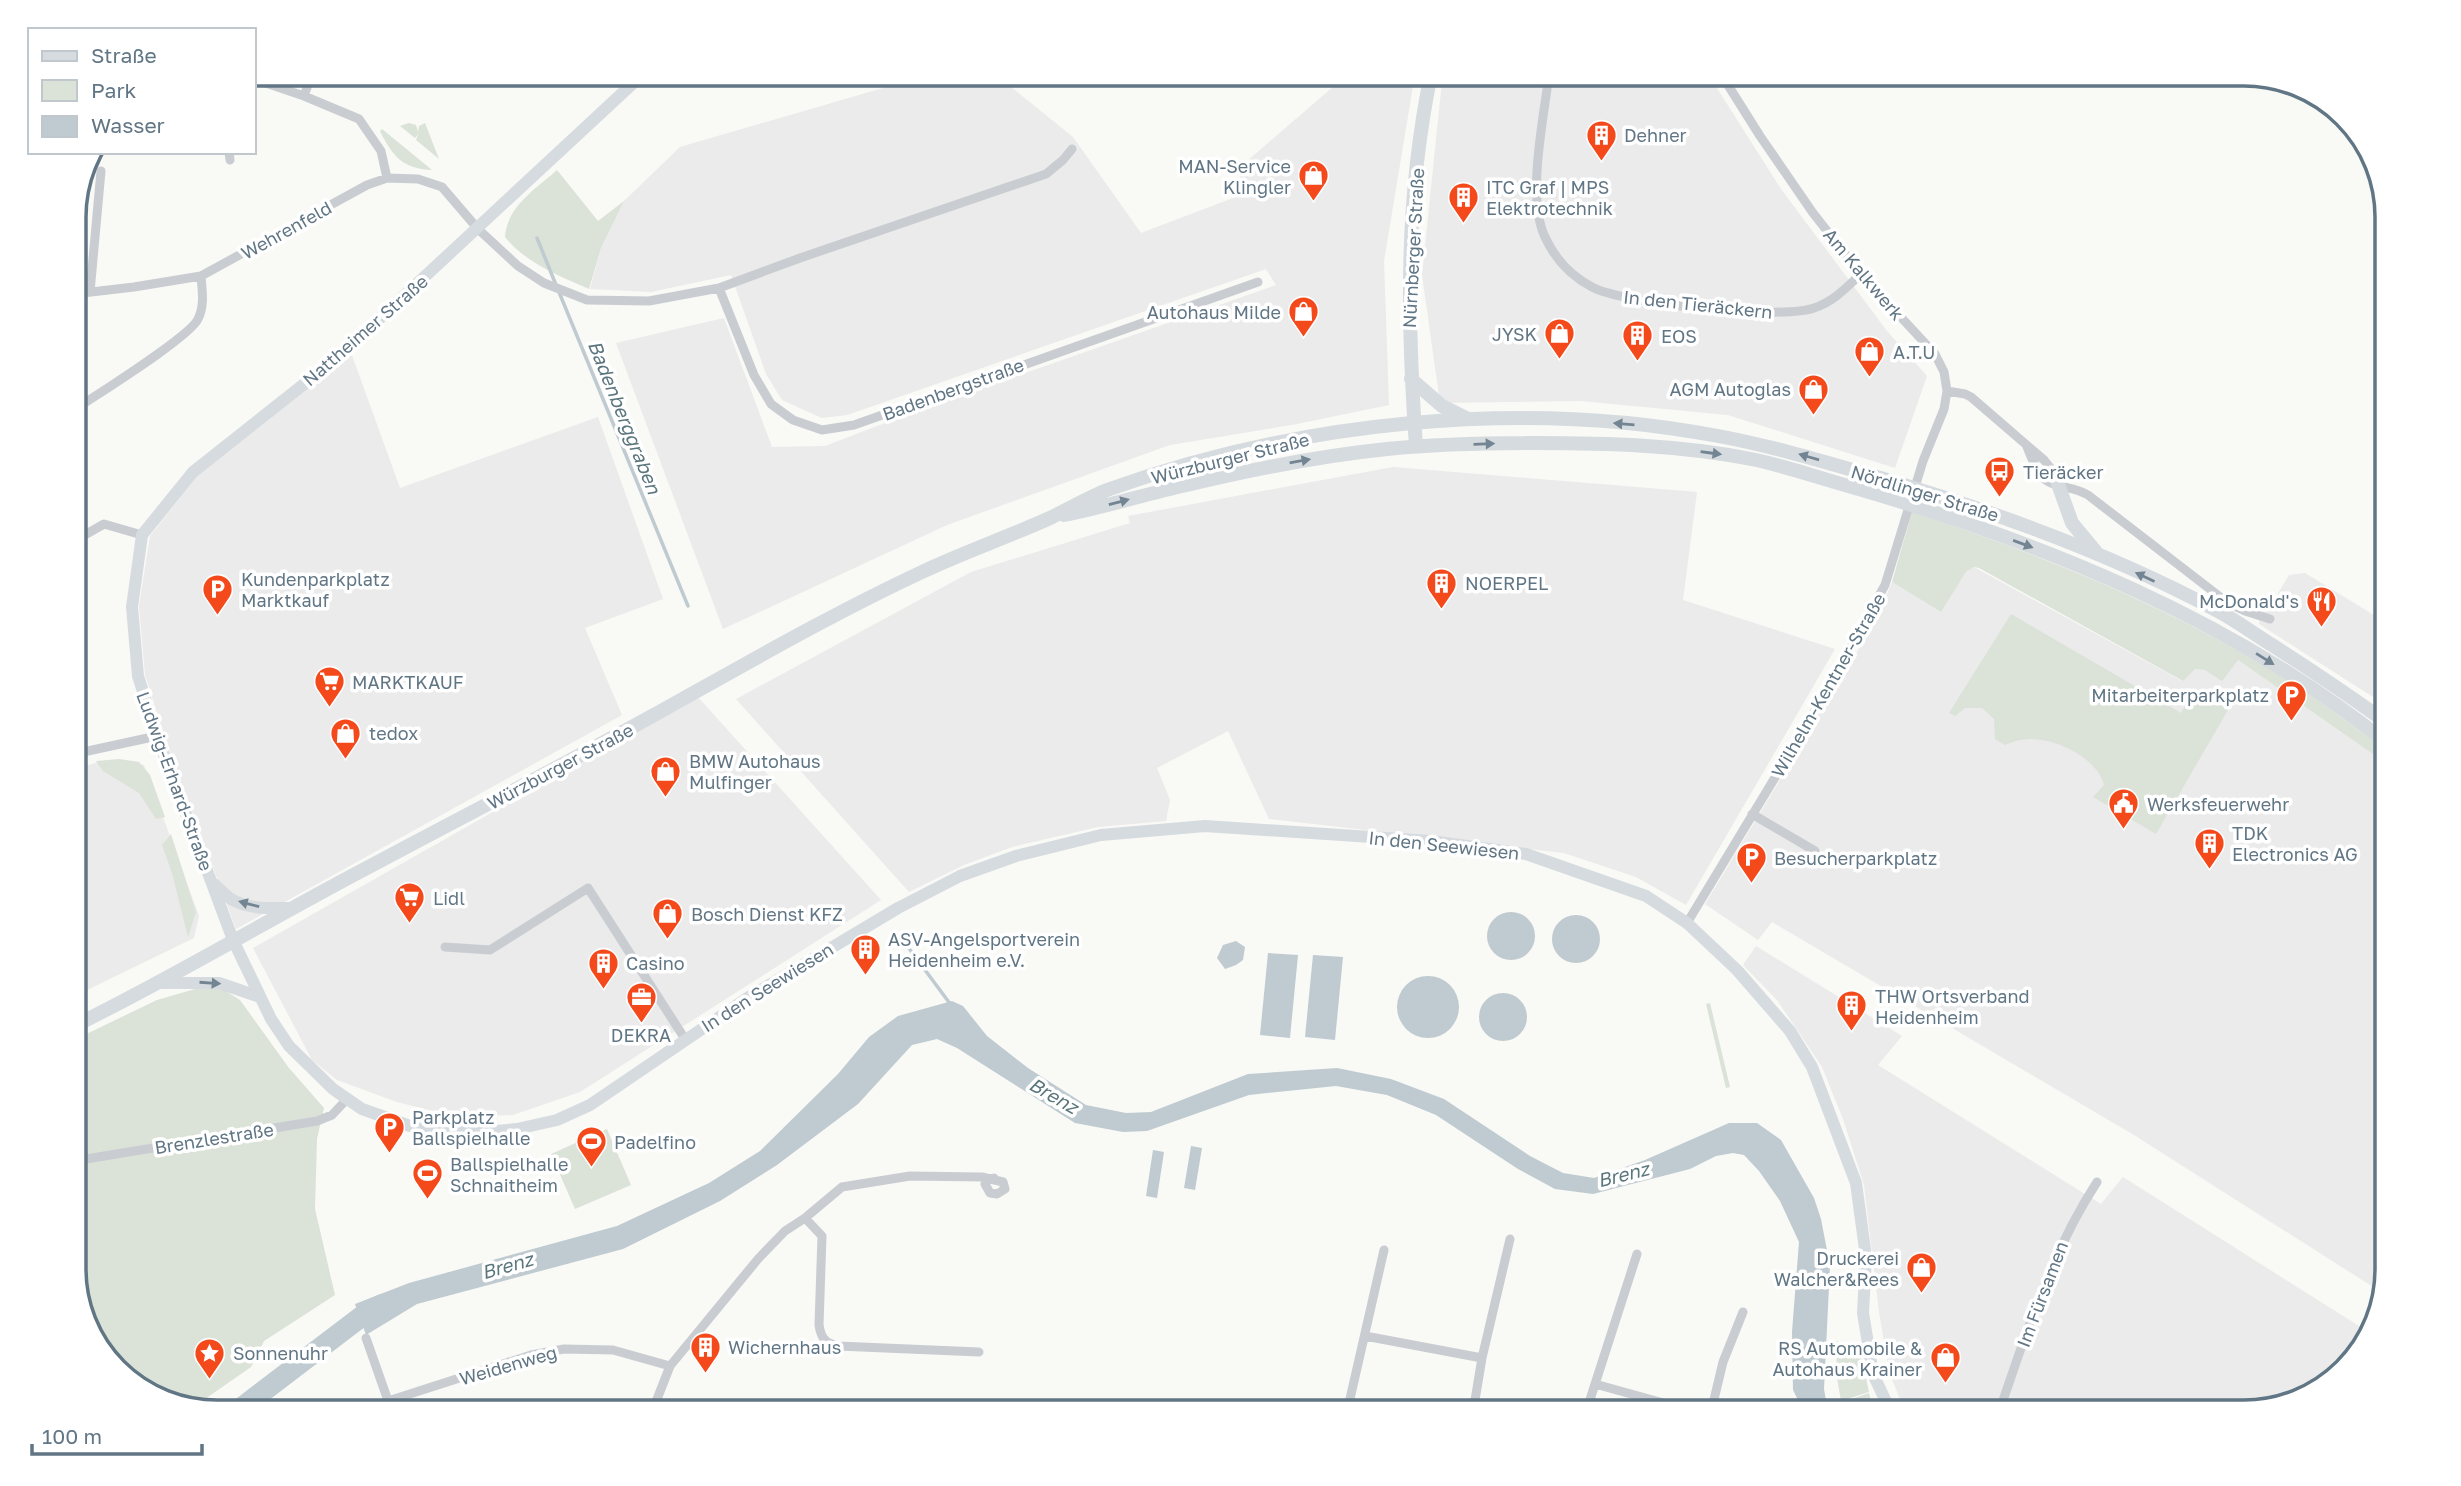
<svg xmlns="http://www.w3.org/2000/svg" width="2461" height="1486" viewBox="0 0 2461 1486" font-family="'Golos Text',sans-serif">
<rect width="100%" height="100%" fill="#f9f9f6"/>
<path fill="#eaebea" d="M931,74H995L1073,137L1141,233L1241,195L1240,167L1348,74H1415L1384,261L1389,405L1297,424L1170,445L947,525L723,629L616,343L724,318L772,447L825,446L906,415L1276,285L1266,269L847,415L822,418L782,400L766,374L731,275L651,292L590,289L601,248L624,201L680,147Z
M1445,74H1708L1781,189L1887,331L1927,376L1895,468L1728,415L1581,401L1440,403L1422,275L1441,91Z
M349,347L400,488L598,417L663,599L585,628L622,715L236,929L168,747L145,675L139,606L150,536L199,474Z
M1393,467L1697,492L1683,600L1835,649L1686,905L1636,877L1564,853L1269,819L1228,731L1157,768L1170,800L1166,821L1098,827L1012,847L964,865L909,892L736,699L971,572L1130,523L1128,516Z
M1974,567L2182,681L2195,669L2205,670L2238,660L2387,764V1269L2381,1292L2134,1135L1772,922L1758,940L1705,904L1874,624L1892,582L1941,612L1966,572Z
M2305,573L2382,620L2387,621V706L2259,624L2261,611L2268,610L2289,575Z
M697,696L881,900L580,1092L513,1115L457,1117L397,1102L337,1080L312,1060L253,948Z
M101,761L144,765L199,916L194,938L87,990L74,954V770Z
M1756,946L1902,1036L1878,1065L2101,1204L2123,1177L2370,1333L2368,1341L2315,1393L2244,1412H1910L1902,1404L1889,1372L1879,1312L1864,1185L1843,1119L1822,1067L1777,1000L1743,965Z"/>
<path fill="#dbe2d7" d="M409,123L416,125L418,132L419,126L425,123L439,159L416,140L418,134L415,138L400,126Z
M382,129L432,170C402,169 392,155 380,131Z
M557,170L598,221L624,201L601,248L589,289C559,276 526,263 505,237C507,206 536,189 557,170Z
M1912,512C2037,553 2160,603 2273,671C2313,696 2350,723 2387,751V764L2238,660L2222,681L2205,670L2195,669L2183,681L1979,568L1974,567L1966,572L1941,612L1892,582Z
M2011,614L2181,713L2195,689L2228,710L2156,834L2093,797L2104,785C2097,758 2059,740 2032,739C2022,739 2014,741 2005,745L1995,739L1994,719L1982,708H1965L1955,716L1949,713Z
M119,759L139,762L150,775L165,817L156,819L139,793L103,771L96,761Z
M171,834L196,912L188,937L172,873L162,845Z
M202,987L224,990L240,1000L289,1068L324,1108L317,1139L315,1209L335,1295L264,1341L251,1367L195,1406L145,1393L93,1341L74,1278V1040L157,1000Z
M1710,1003L1730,1087L1726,1088L1706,1004Z
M607,1129L631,1185L575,1209L551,1154Z
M1836,1341L1860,1351L1869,1392L1841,1401L1837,1378Z
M1869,1393L1874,1412H1846L1841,1403Z"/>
<path fill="#bfcbd0" d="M1487 936a24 24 0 1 1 48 0a24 24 0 1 1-48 0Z
M1552 939a24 24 0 1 1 48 0a24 24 0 1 1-48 0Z
M1236,941L1245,947L1243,960L1236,965L1225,969L1217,958L1223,945Z
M1268,953L1298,955L1290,1038L1260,1035Z
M1313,955L1343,957L1335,1040L1305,1037Z
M1397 1007a31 31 0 1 1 62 0a31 31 0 1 1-62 0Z
M1479 1017a24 24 0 1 1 48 0a24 24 0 1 1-48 0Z
M952,1001L963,1006L987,1036L1028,1068L1086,1105L1126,1113L1151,1112L1248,1074L1337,1068L1391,1079L1444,1099L1530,1156L1563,1173L1594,1178L1645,1160L1729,1123H1757L1781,1140L1814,1198L1821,1219L1830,1266L1824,1389L1828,1412H1804L1793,1390L1792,1332L1799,1242L1780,1201L1759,1171L1744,1155L1733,1153L1716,1156L1690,1169L1593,1194L1555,1189L1518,1169L1436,1115L1387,1095L1336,1086L1249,1095L1147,1131L1123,1132L1075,1123L957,1048L937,1039L912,1045L858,1104L777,1165L720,1201L623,1249L417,1304L366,1335L355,1304L409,1283L617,1226L709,1183L760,1151L838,1074L869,1037L898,1016Z
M1191,1146L1202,1148L1195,1190L1184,1188Z
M1153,1150L1164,1152L1157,1198L1146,1196Z"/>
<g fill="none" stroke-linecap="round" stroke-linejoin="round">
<path stroke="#bfcbd0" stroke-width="3.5" d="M537,238L556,285
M559,292L688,606
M902,939L951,1005"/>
<path stroke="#bfcbd0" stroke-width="21" d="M236,1412L370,1310L384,1304"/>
<path stroke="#c9cdd1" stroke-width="9" d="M1549,74C1544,118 1526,197 1545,237C1555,259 1571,276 1592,287C1623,304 1781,320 1814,308C1833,302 1846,288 1861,274
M254,79L304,96L359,119L381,151L387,178
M304,96L312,74
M229,152L230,160
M719,288L754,375L771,404L793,420L822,430L854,425L1258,282
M90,292L101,171
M74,294L134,287L201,276L367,185L387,178L418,179L442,187L478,229L518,266L544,283L587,300L649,301L719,288L800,258L1046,174L1063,160L1072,149
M1947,391L1965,394L1971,397L2044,460L2053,471L2058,484
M74,410C96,395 190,337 198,319C205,305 202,291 201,276
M2027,447C2032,458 2037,476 2049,482C2061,488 2075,487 2088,495L2228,603L2245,611L2270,619
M74,541L104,524L142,535
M74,754L157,736
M1752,814L1815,851
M1687,923L1814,713L1885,585L1923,461L1944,409L1947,391L1944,372L1935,354L1861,274L1813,213L1760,136L1721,74
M445,947L490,950L588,888L685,1039
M74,1161L317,1121L332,1115L347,1099
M805,1218L822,1236L819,1325C821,1338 825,1343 838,1346L979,1352
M1365,1336L1482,1358
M366,1338L392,1412
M1595,1384L1696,1412
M388,1401L531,1355L564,1349L613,1350L670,1366
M652,1412L670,1366L758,1259L785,1231L805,1218L842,1187L910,1176L982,1177L1003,1182L1005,1189L997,1194L990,1193L985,1184L988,1180L994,1178
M1347,1412L1384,1250
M1473,1412L1482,1358L1510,1239
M1586,1412L1637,1254
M1711,1412L1723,1362L1743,1312
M1999,1412C2027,1332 2050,1254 2097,1182"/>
<path stroke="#d6dbdf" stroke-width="12" d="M643,74L337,358L193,472L142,535L132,607L138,676L157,736L233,940L271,1019L289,1046L333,1089L362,1109L410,1126L486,1132L517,1129L557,1120L590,1105L749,997L898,908L960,876L1016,856L1101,835L1205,826L1431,841L1526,854L1646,896L1687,923L1737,970L1790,1031L1812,1067L1856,1183L1866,1257L1863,1313L1873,1374L1889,1408L1894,1412
M214,884C220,889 225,895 231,899C249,910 273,908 293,908
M159,983H219L260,997"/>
<path stroke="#d6dbdf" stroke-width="14" d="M1411,379L1442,406L1468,419
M1416,446C1407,319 1405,200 1431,74
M2058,484L2072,523L2096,552
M1064,515C1105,507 1146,494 1187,485C1253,469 1319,456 1387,449C1436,444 1485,443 1534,443C1606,443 1680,445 1751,459C1786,466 1819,478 1852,487C2042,542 2232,619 2387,743
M74,1026C172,978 266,921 363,870C460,818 558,768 654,715C742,666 830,615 922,572C964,552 1008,537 1050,518C1069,509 1087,498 1107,490C1296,422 1520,398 1718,436C1772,446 1825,462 1877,477C1994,511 2111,554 2218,611C2237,621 2254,634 2272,645C2311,670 2350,696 2387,723"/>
</g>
<defs><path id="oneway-solid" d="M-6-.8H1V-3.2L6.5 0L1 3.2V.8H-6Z" transform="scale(1.75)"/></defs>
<g fill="#738592">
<use href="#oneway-solid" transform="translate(1624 424) rotate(-175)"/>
<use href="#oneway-solid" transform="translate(1484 444) rotate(-2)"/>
<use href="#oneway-solid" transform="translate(1711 453) rotate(8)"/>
<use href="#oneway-solid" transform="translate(1809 457) rotate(-164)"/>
<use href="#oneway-solid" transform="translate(1300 461) rotate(-10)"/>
<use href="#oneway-solid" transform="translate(1119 502) rotate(-15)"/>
<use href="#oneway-solid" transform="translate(2023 544) rotate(20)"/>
<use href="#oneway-solid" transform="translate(2145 577) rotate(-155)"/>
<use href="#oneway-solid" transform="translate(2265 659) rotate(32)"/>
<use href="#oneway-solid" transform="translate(249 904) rotate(-165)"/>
<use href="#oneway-solid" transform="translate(210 983) rotate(4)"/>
</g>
<defs>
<symbol id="building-pin" viewBox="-11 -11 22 30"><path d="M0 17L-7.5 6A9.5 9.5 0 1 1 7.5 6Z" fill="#f4491b" stroke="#fff"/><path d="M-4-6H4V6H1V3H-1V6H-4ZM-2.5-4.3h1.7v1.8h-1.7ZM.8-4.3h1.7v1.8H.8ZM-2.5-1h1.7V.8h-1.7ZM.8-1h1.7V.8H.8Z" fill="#fff"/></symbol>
<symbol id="shop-pin" viewBox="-11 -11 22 30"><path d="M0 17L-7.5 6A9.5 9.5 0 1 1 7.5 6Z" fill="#f4491b" stroke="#fff"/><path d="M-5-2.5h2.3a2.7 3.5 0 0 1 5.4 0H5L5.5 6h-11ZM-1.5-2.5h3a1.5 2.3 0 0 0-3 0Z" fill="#fff"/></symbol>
<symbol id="bus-pin" viewBox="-11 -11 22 30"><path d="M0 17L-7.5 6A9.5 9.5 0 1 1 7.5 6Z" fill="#f4491b" stroke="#fff"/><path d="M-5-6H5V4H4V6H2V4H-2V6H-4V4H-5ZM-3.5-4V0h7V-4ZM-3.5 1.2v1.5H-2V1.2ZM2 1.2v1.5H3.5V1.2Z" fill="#fff"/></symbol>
<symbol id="parking-pin" viewBox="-11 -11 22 30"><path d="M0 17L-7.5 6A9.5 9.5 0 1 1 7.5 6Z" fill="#f4491b" stroke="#fff"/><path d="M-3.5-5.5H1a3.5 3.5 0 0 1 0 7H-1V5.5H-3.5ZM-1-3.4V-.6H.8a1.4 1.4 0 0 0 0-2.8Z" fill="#fff"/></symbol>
<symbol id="restaurant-pin" viewBox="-11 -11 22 30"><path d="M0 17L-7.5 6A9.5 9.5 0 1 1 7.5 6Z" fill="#f4491b" stroke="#fff"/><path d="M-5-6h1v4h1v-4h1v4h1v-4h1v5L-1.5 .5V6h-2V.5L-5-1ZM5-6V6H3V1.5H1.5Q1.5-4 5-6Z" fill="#fff"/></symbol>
<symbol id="supermarket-pin" viewBox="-11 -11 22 30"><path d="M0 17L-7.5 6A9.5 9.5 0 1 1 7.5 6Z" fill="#f4491b" stroke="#fff"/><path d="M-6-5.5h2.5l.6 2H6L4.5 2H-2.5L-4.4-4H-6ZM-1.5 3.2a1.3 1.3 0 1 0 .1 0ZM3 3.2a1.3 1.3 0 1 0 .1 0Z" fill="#fff"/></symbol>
<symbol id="civic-pin" viewBox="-11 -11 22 30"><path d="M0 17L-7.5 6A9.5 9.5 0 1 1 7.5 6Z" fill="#f4491b" stroke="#fff"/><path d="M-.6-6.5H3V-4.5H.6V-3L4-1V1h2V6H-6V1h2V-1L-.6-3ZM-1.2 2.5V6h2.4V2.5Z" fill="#fff"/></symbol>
<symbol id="office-pin" viewBox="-11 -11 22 30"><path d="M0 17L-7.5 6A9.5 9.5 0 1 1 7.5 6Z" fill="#f4491b" stroke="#fff"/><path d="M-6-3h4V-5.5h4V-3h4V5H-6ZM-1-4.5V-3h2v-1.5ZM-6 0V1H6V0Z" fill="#fff"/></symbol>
<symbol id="stadium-pin" viewBox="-11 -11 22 30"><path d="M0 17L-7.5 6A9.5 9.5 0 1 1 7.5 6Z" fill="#f4491b" stroke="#fff"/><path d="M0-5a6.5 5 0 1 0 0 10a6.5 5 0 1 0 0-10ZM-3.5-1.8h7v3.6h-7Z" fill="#fff"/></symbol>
<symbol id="sight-pin" viewBox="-11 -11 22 30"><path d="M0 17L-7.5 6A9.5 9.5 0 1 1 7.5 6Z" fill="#f4491b" stroke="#fff"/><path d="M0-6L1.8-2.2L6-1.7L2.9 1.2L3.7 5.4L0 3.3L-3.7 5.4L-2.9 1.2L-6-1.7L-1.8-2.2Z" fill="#fff"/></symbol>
</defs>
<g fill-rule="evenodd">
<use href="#building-pin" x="1584" y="118" width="35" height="47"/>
<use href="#shop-pin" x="1296" y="158" width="35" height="47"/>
<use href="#building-pin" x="1446" y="180" width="35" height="47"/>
<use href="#shop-pin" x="1286" y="294" width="35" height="47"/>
<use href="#shop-pin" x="1542" y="316" width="35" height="47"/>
<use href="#building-pin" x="1620" y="318" width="35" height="47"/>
<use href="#shop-pin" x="1852" y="334" width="35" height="47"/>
<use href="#shop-pin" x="1796" y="372" width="35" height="47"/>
<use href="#bus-pin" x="1982" y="454" width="35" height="47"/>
<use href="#building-pin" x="1424" y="566" width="35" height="47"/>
<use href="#parking-pin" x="200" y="572" width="35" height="47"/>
<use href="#restaurant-pin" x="2304" y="584" width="35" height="47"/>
<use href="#supermarket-pin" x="312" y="664" width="35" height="47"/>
<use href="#parking-pin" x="2274" y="678" width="35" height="47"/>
<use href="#shop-pin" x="328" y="716" width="35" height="47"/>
<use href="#shop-pin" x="648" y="754" width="35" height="47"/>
<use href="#civic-pin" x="2106" y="786" width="35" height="47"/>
<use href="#building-pin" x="2192" y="826" width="35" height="47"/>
<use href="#parking-pin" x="1734" y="840" width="35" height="47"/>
<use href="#supermarket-pin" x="392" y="880" width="35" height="47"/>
<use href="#shop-pin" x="650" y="896" width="35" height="47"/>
<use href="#building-pin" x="848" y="932" width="35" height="47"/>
<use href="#building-pin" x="586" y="946" width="35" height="47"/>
<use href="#office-pin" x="624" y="980" width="35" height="47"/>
<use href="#building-pin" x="1834" y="988" width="35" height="47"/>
<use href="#parking-pin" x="372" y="1110" width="35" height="47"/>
<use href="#stadium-pin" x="574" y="1124" width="35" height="47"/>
<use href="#stadium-pin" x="410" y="1156" width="35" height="47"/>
<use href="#shop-pin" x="1904" y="1250" width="35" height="47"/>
<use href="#building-pin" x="688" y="1330" width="35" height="47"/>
<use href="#sight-pin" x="192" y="1336" width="35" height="47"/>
<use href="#shop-pin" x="1928" y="1340" width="35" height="47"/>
</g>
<g text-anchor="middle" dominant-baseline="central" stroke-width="7" stroke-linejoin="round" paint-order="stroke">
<g font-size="18" fill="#617685" stroke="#fff" text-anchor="start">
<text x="1624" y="135">Dehner</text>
<text x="1291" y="166" text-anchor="end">MAN-Service<tspan x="1291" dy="21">Klingler</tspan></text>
<text x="1486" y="187">ITC Graf | MPS<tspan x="1486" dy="21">Elektrotechnik</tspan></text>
<text x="1281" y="312" text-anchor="end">Autohaus Milde</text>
<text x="1537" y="334" text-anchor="end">JYSK</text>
<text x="1661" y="336">EOS</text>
<text x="1893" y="352">A.T.U</text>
<text x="1791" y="389" text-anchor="end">AGM Autoglas</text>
<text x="2023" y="472">Tieräcker</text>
<text x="241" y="579">Kundenparkplatz<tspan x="241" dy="21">Marktkauf</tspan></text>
<text x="1465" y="583">NOERPEL</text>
<text x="2299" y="601" text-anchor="end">McDonald's</text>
<text x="352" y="682">MARKTKAUF</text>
<text x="2269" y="695" text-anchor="end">Mitarbeiterparkplatz</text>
<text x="369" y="733">tedox</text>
<text x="689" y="761">BMW Autohaus<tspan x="689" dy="21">Mulfinger</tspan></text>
<text x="2147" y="804">Werksfeuerwehr</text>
<text x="2232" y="833">TDK<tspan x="2232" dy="21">Electronics AG</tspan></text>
<text x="1774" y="858">Besucherparkplatz</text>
<text x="433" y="898">Lidl</text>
<text x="691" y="914">Bosch Dienst KFZ</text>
<text x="888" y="939">ASV-Angelsportverein<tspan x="888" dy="21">Heidenheim e.V.</tspan></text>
<text x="626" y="963">Casino</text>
<text x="1875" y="996">THW Ortsverband<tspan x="1875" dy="21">Heidenheim</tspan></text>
<text x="641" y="1035" text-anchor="middle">DEKRA</text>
<text x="412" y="1117">Parkplatz<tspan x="412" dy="21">Ballspielhalle</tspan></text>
<text x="614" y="1142">Padelfino</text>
<text x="450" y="1164">Ballspielhalle<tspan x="450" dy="21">Schnaitheim</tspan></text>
<text x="1899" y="1258" text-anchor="end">Druckerei<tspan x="1899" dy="21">Walcher&amp;Rees</tspan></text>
<text x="728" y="1347">Wichernhaus</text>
<text x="1922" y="1348" text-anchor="end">RS Automobile &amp;<tspan x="1922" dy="21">Autohaus Krainer</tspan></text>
<text x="233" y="1353">Sonnenuhr</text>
</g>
<g font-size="18" fill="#617685" stroke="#fff">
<text transform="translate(286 230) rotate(-29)">Wehrenfeld</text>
<text transform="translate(1413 248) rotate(-87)">Nürnberger Straße</text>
<text transform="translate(1864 274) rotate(50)">Am Kalkwerk</text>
<text transform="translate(1698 304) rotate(6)">In den Tieräckern</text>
<text transform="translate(365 330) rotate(-41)">Nattheimer Straße</text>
<text transform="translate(953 389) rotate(-20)">Badenbergstraße</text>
<text transform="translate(1230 458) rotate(-14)">Würzburger Straße</text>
<text transform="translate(1925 493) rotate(17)">Nördlinger Straße</text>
<text transform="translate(1828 685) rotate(-60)">Wilhelm-Kentner-Straße</text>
<text transform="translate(560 766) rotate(-28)">Würzburger Straße</text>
<text transform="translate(175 781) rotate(70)">Ludwig-Erhard-Straße</text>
<text transform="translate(1444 845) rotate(6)">In den Seewiesen</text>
<text transform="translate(767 987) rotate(-32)">In den Seewiesen</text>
<text transform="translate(214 1138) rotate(-9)">Brenzlestraße</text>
<text transform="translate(2042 1294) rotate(-69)">Im Fürsamen</text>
<text transform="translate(508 1365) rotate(-16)">Weidenweg</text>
</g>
<g font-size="19" font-style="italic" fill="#5c767e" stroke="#fff">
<text transform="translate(625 417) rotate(68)">Badenberggraben</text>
<text transform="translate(1054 1095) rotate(30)">Brenz</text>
<text transform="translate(1623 1174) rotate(-14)">Brenz</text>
<text transform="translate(507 1265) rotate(-16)">Brenz</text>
</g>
</g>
<path d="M0 0H2461V1486H0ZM217 86H2244A131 131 0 0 1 2375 217V1269A131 131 0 0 1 2244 1400H217A131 131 0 0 1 86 1269V217A131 131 0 0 1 217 86Z" fill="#fff" fill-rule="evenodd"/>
<path fill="none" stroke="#617685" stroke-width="3.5" d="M217 86H2244A131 131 0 0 1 2375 217V1269A131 131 0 0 1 2244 1400H217A131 131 0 0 1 86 1269V217A131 131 0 0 1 217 86Z"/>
<rect x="28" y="28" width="228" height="126" fill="#ffffff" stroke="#c0c8ce" stroke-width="2"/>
<rect x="42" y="51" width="35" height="10" fill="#d6dbdf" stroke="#c0c8ce" stroke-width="2"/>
<text x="91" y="63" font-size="21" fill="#617685">Straße</text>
<rect x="42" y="80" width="35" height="21" fill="#dbe2d7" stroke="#c0c8ce" stroke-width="2"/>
<text x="91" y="98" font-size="21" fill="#617685">Park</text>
<rect x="42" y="116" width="35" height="21" fill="#bfcbd0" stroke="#c0c8ce" stroke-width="2"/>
<text x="91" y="133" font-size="21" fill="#617685">Wasser</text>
<path d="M32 1444v10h170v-10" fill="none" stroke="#617685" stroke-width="3.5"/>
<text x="42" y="1444" font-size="21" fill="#617685" stroke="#ffffff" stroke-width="5" paint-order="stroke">100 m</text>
</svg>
